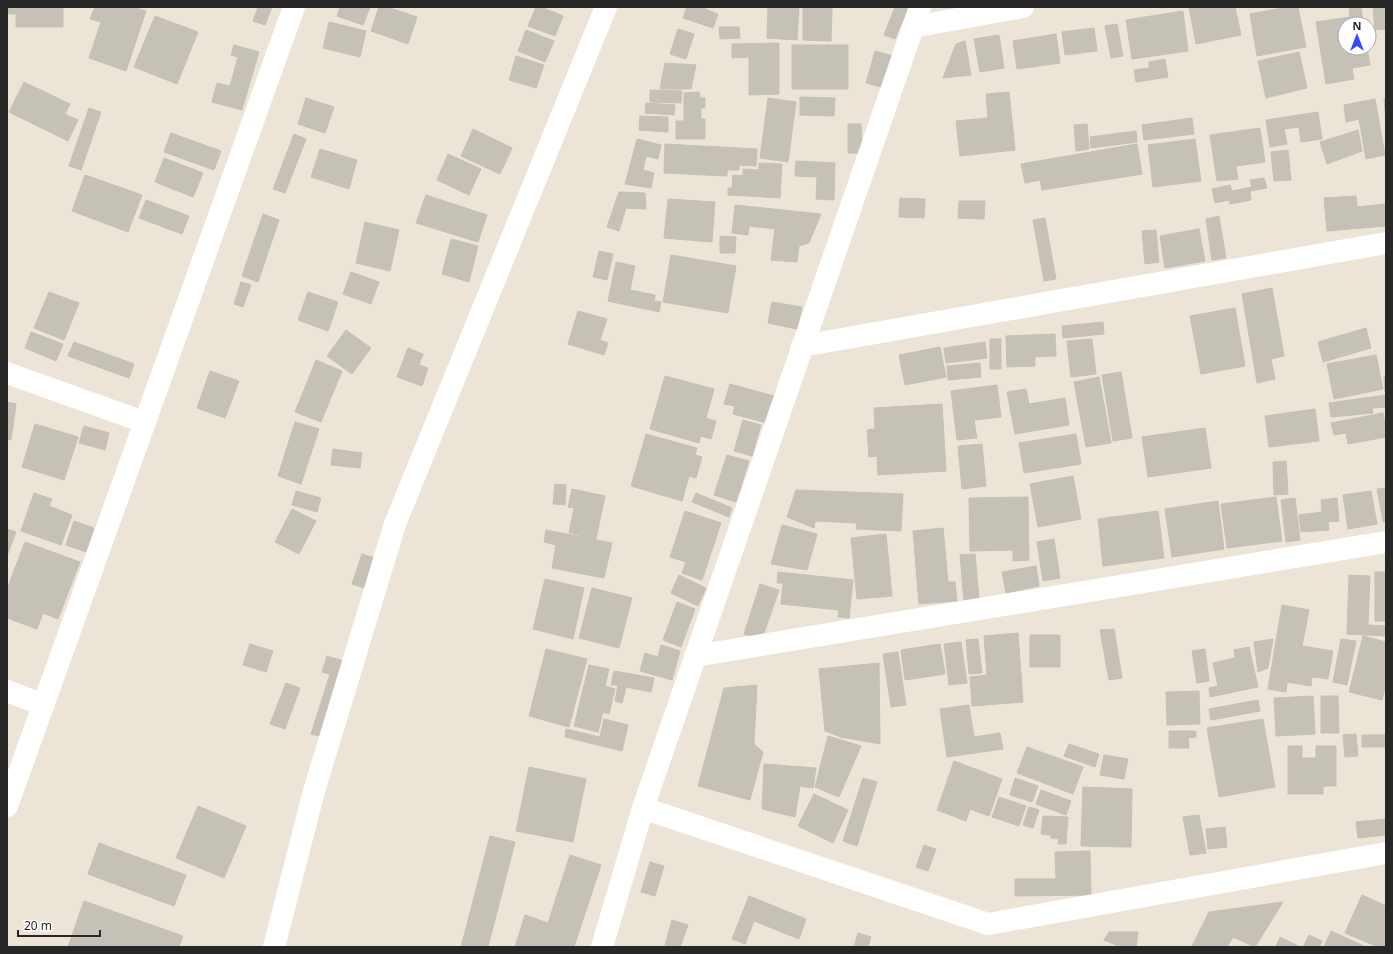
<svg xmlns="http://www.w3.org/2000/svg" width="1393" height="954" viewBox="0 0 1393 954" font-family="'Noto Sans',sans-serif">
<rect width="100%" height="100%" fill="#ece4d7"/>
<path fill="#c6c1b7" stroke="#c7c0b1" d="M7,7H63V27H16V14H7Z
M95,7H133L146,11L126,71L89,58L101,22L90,19Z
M258,7H272L265,25L253,21Z
M340,7H370L363,25L337,16Z
M379,7H387L417,17L408,44L371,31Z
M536,7H541L563,16L555,36L528,26Z
M687,7H700L718,14L713,28L683,18Z
M768,7H799L797,40L767,38Z
M803,7H832L831,41L803,40Z
M895,7L908,8L895,39L884,35Z
M1189,7H1235L1241,35L1196,44Z
M1288,7H1298L1306,47L1257,56L1250,14Z
M1349,7H1361L1363,24H1345V48H1367L1370,65L1352,68L1354,79L1326,84L1316,22L1350,17Z
M1373,7H1386V29L1375,30Z
M1183,11L1188,51L1132,59L1126,20Z
M155,16L198,32L177,84L134,67Z
M329,22L366,31L360,57L323,48Z
M1117,24L1123,56L1111,58L1105,26Z
M719,27H739L740,38L720,39Z
M1094,28L1097,51L1065,55L1062,32Z
M678,29L694,34L686,59L670,54Z
M526,30L554,41L545,62L518,51Z
M1056,34L1060,63L1017,69L1013,41Z
M999,35L1004,68L980,72L974,39Z
M965,41L971,75L943,78L956,44Z
M779,43V94L749,95V57L732,58V44Z
M234,45L259,52L242,110L212,102L217,83L230,86L238,57L231,55Z
M792,45H848V89H792Z
M875,51L893,56L885,88L866,83Z
M1299,52L1307,88L1266,98L1258,61Z
M516,56L544,65L536,88L509,80Z
M1165,59L1168,77L1136,82L1134,70L1149,68V62Z
M665,63L696,65L691,89H660Z
M24,82L70,104L65,114L78,120L68,141L9,112Z
M650,90L682,91L681,103L650,102Z
M699,92L700,98H705V108H701V119H705V139H676V121H684V93Z
M1009,92L1015,150L960,156L956,121L988,118L986,94Z
M800,97L835,98L834,116L800,115Z
M306,98L334,107L325,133L298,124Z
M768,98L796,102L788,162L760,158Z
M1375,99L1385,155L1366,159L1359,119L1346,122L1344,105Z
M1384,99H1386V121Z
M646,103L675,105L674,115L645,113Z
M89,108L101,112L81,170L69,166Z
M1318,112L1322,139L1301,142L1299,127L1284,129L1287,144L1270,147L1266,120Z
M640,116L668,117V132L639,130Z
M1192,118L1194,134L1144,140L1142,125Z
M848,124H861L862,153H848Z
M1087,124L1089,149L1076,151L1074,125Z
M1260,128L1265,162L1236,166L1238,179L1217,181L1210,135Z
M473,129L512,148L500,174L461,156Z
M1358,130L1362,151L1327,164L1320,142Z
M1136,131L1137,142L1091,148L1090,137Z
M171,133L221,151L214,170L164,152Z
M294,134L306,139L285,193L273,189Z
M637,139L661,145L658,159L646,156L643,170L654,173L651,188L625,184Z
M1195,139L1201,181L1153,187L1148,145Z
M665,144L757,149L756,166L739,165V170H727V176L664,173Z
M1137,144L1142,174L1042,190L1040,180L1025,183L1021,164Z
M320,149L357,160L349,189L311,177Z
M1288,150L1291,180L1274,181L1271,152Z
M448,154L481,169L469,195L437,180Z
M164,158L203,173L193,197L155,182Z
M796,161L835,163L834,200L816,199L817,177L795,176Z
M759,163L782,164L780,198L728,195V188H732L733,175L743,176V169L759,170Z
M85,175L142,195L128,232L72,211Z
M1264,178L1267,188L1250,191L1251,200L1230,204L1229,200L1215,203L1212,189L1230,185L1232,191L1252,187L1250,180Z
M619,192L645,193L646,209L626,208L619,231L607,227Z
M426,195L487,215L478,242L416,223Z
M1356,196L1357,207L1386,204V226L1327,231L1324,198Z
M900,198L925,199L924,218L899,217Z
M668,199L715,202L712,242L664,238Z
M146,200L189,216L182,234L139,218Z
M959,201H985L984,219L958,218Z
M735,205L821,214L809,243L799,246L797,262L771,260L775,229L749,226L748,235L732,233Z
M263,214L279,220L258,282L242,276Z
M1219,216L1226,258L1212,260L1206,219Z
M1045,218L1056,279L1044,281L1033,220Z
M365,222L399,230L390,271L356,263Z
M1199,229L1205,261L1165,268L1160,236Z
M1156,230L1159,262L1145,264L1142,231Z
M720,236L736,237L735,253H720Z
M451,239L478,246L469,282L442,274Z
M599,251L613,254L607,280L593,277Z
M671,255L736,266L728,313L663,302Z
M616,262L635,266L630,290L655,295L654,301L661,302L659,312L608,301Z
M351,272L379,282L371,304L343,294Z
M241,282L251,285L243,307L234,304Z
M1272,288L1284,356L1271,359L1275,379L1257,383L1242,294Z
M49,292L79,303L64,340L34,328Z
M308,292L338,302L328,331L298,320Z
M772,302L802,307L797,329L768,323Z
M1235,308L1245,366L1201,374L1190,316Z
M578,311L607,319L600,340L608,343L604,355L568,344Z
M1103,322L1104,334L1063,338L1062,326Z
M1366,328L1371,348L1323,362L1318,342Z
M346,330L371,348L352,374L327,356Z
M31,332L63,344L56,361L25,348Z
M1055,334L1056,356L1035,357V366L1007,367L1006,336Z
M990,339H1001V369H990Z
M1092,339L1096,374L1071,377L1067,341Z
M74,342L134,364L129,378L68,356Z
M985,342L987,358L946,363L944,348Z
M940,347L946,377L905,385L899,355Z
M408,348L423,354L419,365L428,368L422,386L397,377Z
M1376,355L1383,389L1334,399L1327,364Z
M316,360L342,371L321,422L295,412Z
M980,363L981,377L948,380L947,366Z
M210,371L239,381L225,418L197,408Z
M1121,372L1132,438L1113,441L1102,375Z
M665,376L714,389L706,418L716,421L711,439L701,436L699,443L650,429Z
M1386,376V392H1385L1384,377Z
M1099,377L1111,443L1086,447L1074,382Z
M730,384L774,396L767,423L733,414L735,406L724,404Z
M997,385L1001,417L974,420L977,438L957,440L951,391Z
M1026,389L1029,404L1065,398L1069,425L1015,434L1007,392Z
M1386,395V407L1372,408L1373,413L1331,417L1329,403Z
M7,402L16,404L11,440L7,439Z
M942,404L946,471L878,475L877,456L869,457L867,430L875,429L874,408Z
M1315,409L1319,441L1269,447L1265,416Z
M1383,413L1386,428V437L1348,444L1346,433L1334,435L1331,423Z
M743,420L761,425L752,456L734,451Z
M295,422L319,429L301,484L278,476Z
M35,424L78,437L64,480L22,467Z
M84,426L109,433L105,450L79,443Z
M1205,428L1211,468L1148,477L1142,437Z
M646,434L697,448L695,455L702,457L696,478L689,476L682,501L631,486Z
M1076,434L1081,464L1024,473L1019,443Z
M982,444L986,486L962,489L958,446Z
M333,449L362,453L360,468L331,465Z
M727,455L749,461L736,502L714,495Z
M1286,461L1288,494L1274,495L1273,462Z
M1073,476L1081,519L1038,527L1030,484Z
M555,484L566,485L565,505L553,504Z
M1386,488V521L1383,522L1377,489Z
M572,489L605,496L596,539L569,533L574,508L568,507Z
M796,490L903,494L901,531L856,529L857,523L815,521L814,528L787,517Z
M296,491L321,498L317,512L292,505Z
M1371,491L1377,524L1348,529L1343,495Z
M34,493L52,499L49,506L72,515L61,545L21,531Z
M696,493L732,508L729,517L692,502Z
M1028,497L1029,560L1013,561V550L970,551L969,498Z
M1276,497L1282,541L1227,548L1221,504Z
M1295,498L1300,540L1286,542L1281,500Z
M1337,498L1339,521L1328,522L1329,530L1301,532L1299,515L1322,512L1321,500Z
M1218,501L1224,549L1172,557L1165,509Z
M292,509L316,521L299,554L275,542Z
M685,511L721,523L702,580L682,573L686,562L670,557Z
M1158,511L1164,558L1103,566L1098,519Z
M74,521L94,528L86,552L66,545Z
M782,525L817,534L807,570L771,564Z
M943,528L948,582H955L957,601L919,604L913,531Z
M7,529L16,532L7,556Z
M546,530L612,543L604,578L552,568L556,545L544,542Z
M886,534L892,596L857,599L851,538Z
M1054,539L1060,578L1043,581L1037,542Z
M25,542L80,562L58,619L43,613L37,629L7,618V589Z
M362,554L380,560L370,590L352,584Z
M975,554L979,600L964,601L960,555Z
M1036,566L1039,586L1006,593L1002,572Z
M778,572L853,580L849,618L838,617L839,610L781,604L783,583H777Z
M1375,572H1386V621H1375Z
M679,575L706,588L698,606L671,593Z
M1349,575L1370,576L1368,625L1386,626V636L1347,634Z
M545,579L584,588L573,639L533,629Z
M760,584L779,590L762,639L744,634Z
M592,588L632,598L619,648L579,638Z
M677,602L695,609L681,647L663,640Z
M1282,605L1309,610L1302,646L1333,651L1328,679L1312,677L1311,686L1287,682L1286,692L1268,689Z
M1114,629L1122,678L1109,680L1100,630Z
M1018,633L1023,702L972,706L970,677L987,675L984,636Z
M1030,635H1060V667H1030Z
M1363,636L1386,642V684L1382,700L1349,692Z
M978,639L982,673L969,674L966,640Z
M1273,639L1268,668L1258,672L1254,642Z
M1341,639L1356,641L1347,685L1333,682Z
M961,642L967,683L949,685L944,644Z
M250,644L273,651L266,672L243,665Z
M940,644L945,674L905,680L901,650Z
M661,645L680,651L672,680L640,671L645,653L658,657Z
M1249,647L1258,687L1210,697L1209,688L1218,686L1213,663L1235,658L1234,650Z
M546,649L587,659L569,727L529,716Z
M1205,649L1209,681L1197,683L1192,651Z
M898,652L906,705L891,707L883,654Z
M327,656L347,662L324,737L311,734L330,674L322,672Z
M879,663L880,744L841,737L825,731L819,669Z
M589,665L609,669L605,686L615,689L609,714L603,712L598,732L574,726Z
M614,671L654,678L651,692L626,687L622,703L615,701L618,685H611Z
M286,683L300,688L285,729L270,724Z
M757,685L754,744L763,752L750,800L698,786L724,688Z
M1199,691L1200,724L1167,725L1166,692Z
M1313,696L1315,734L1276,736L1274,698Z
M1321,696H1338L1339,733H1321Z
M1258,700L1260,711L1211,720L1209,709Z
M969,705L974,737L1000,733L1003,749L947,757L940,709Z
M604,719L628,725L622,751L565,737L566,729L600,737Z
M1263,719L1275,787L1219,797L1207,728Z
M1169,731H1196V737L1188,738L1189,748H1169Z
M1356,734L1358,756L1345,757L1343,735Z
M1362,735H1386V747H1362Z
M828,736L861,746L839,797L815,787Z
M1069,744L1099,754L1095,767L1064,756Z
M1288,746H1302V758H1316V746H1336V786H1323V794H1288Z
M1027,747L1083,767L1073,794L1017,773Z
M1104,755L1128,759L1124,779L1100,775Z
M954,761L1002,779L989,816L970,809L966,821L937,810Z
M764,764L816,768L813,788L800,786L795,817L762,809Z
M529,767L586,779L573,842L516,831Z
M863,778L877,782L857,846L843,841Z
M1015,778L1038,786L1032,802L1010,795Z
M1083,787L1132,789L1131,847L1081,846Z
M1041,790L1071,801L1066,815L1036,804Z
M814,794L848,810L833,843L798,826Z
M999,797L1026,806L1019,826L992,817Z
M198,806L246,826L224,878L176,858Z
M1029,807L1039,810L1033,828L1023,825Z
M1199,815L1206,853L1190,855L1183,817Z
M1043,816L1068,817L1066,844H1058L1059,839L1051,838V835L1041,834Z
M1386,819V835L1358,838L1356,822Z
M1225,827L1227,847L1208,849L1206,829Z
M490,836L515,842L488,947H461Z
M99,843L186,875L174,906L88,874Z
M924,845L936,849L928,871L916,867Z
M1090,851L1091,895L1015,896V879H1056L1055,852Z
M570,855L601,865L574,947H515L525,915L548,923Z
M650,862L664,866L655,896L641,892Z
M1362,895L1386,906V947H1378L1345,933Z
M749,896L806,919L799,939L754,921L745,944L732,939Z
M84,901L183,936L179,947H68Z
M1283,902L1255,947L1233,937L1227,947H1194L1192,946L1209,912Z
M672,920L688,925L680,947H671L665,945Z
M1331,931L1366,947H1324Z
M1109,932H1138L1136,947H1121L1104,940Z
M858,933L871,937L868,947H854Z
M1309,935L1322,941L1319,947H1303Z
M1280,937L1300,947H1276Z"/>
<g fill="none" stroke-linecap="round" stroke-linejoin="round">
<path stroke="#fff" stroke-width="22" d="M913,27L1023,7
M802,346L1386,243
M7,373L144,422
M695,656L1386,542
M7,691L43,705
M7,806L294,7
M643,808L988,924L1386,853
M274,947L314,791L395,524L606,7
M602,947L643,808L920,7"/>
</g>
<rect width="1393" height="954" fill="none" stroke="#272727" stroke-width="16"/>
<g transform="translate(1357 36)"><circle r="19" fill="#ffffff" stroke="#a9a9a9"/>
<path d="M0-3L7 15L0 10L-7 15Z" fill="#3149ff"/>
<text y="-6" font-size="11" font-weight="bold" text-anchor="middle" fill="#272727">N</text>
</g>
<path d="M18 930v6h82v-6" fill="none" stroke="#272727" stroke-width="2"/>
<text x="24" y="930" font-size="12" fill="#272727" stroke="#ffffff" stroke-width="3" paint-order="stroke">20 m</text>
</svg>
